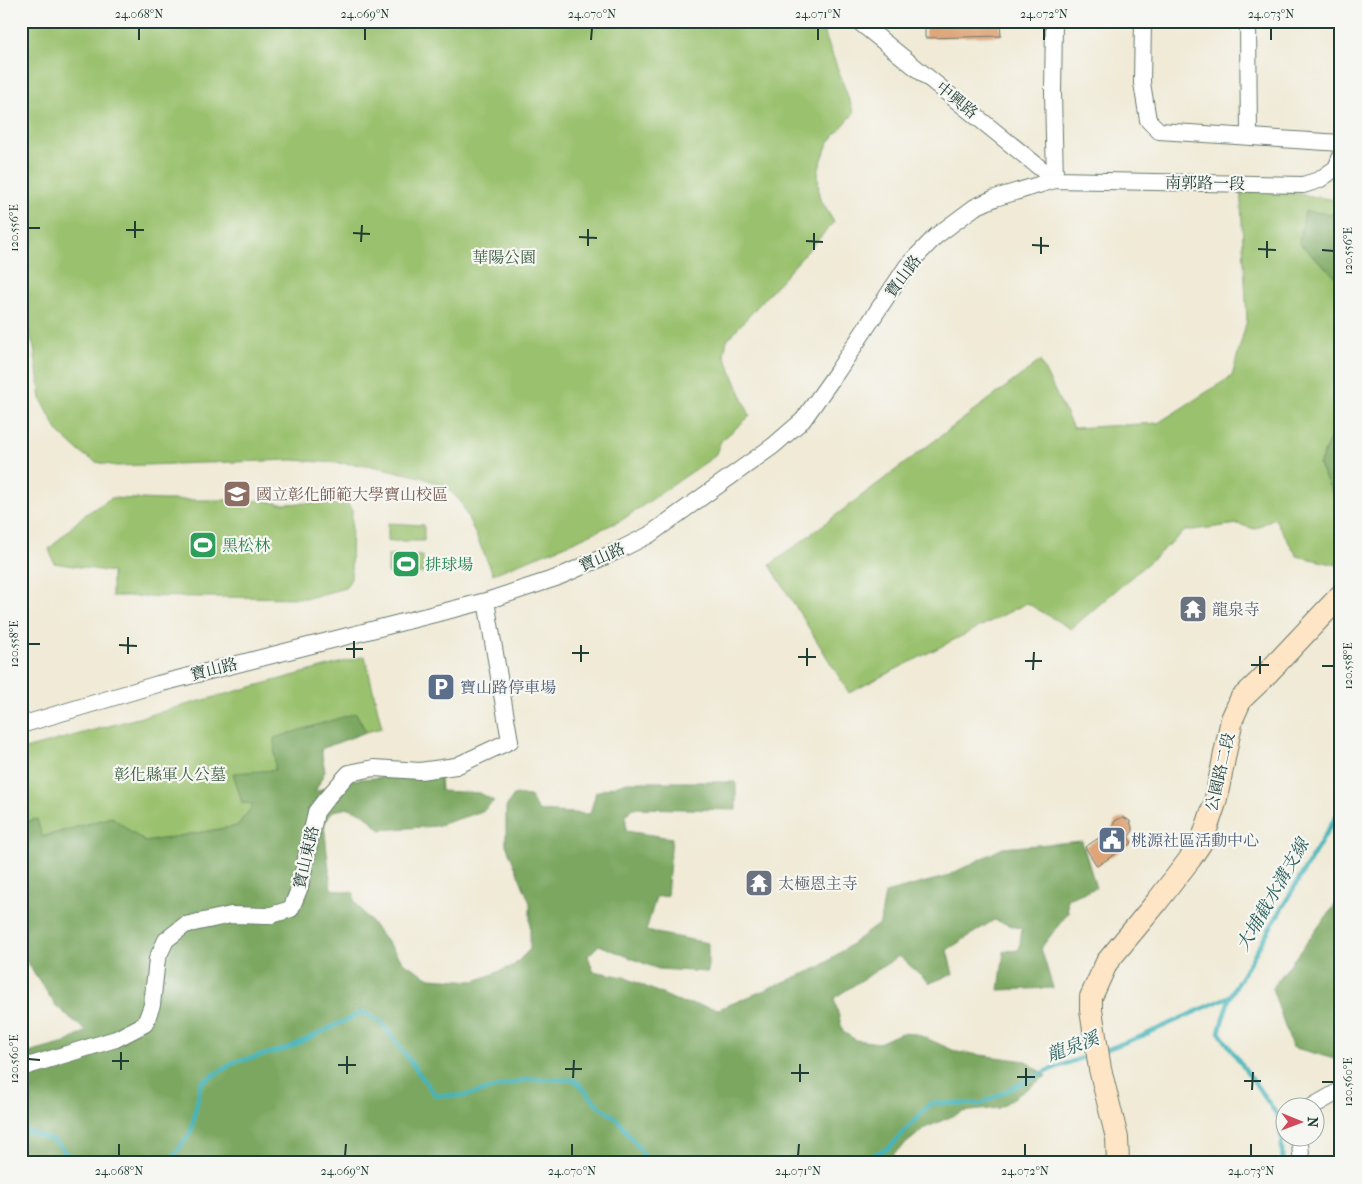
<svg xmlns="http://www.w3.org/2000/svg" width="1362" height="1184" viewBox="0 0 1362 1184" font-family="'IM FELL French Canon','Noto Serif TC',serif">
<rect width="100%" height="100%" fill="#f6f6f2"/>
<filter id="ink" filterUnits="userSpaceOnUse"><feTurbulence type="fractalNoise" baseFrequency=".02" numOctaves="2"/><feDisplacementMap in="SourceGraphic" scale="10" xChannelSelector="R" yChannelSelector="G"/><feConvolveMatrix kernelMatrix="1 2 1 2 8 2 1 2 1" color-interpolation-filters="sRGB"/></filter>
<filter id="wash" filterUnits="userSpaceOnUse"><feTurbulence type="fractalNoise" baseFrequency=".0096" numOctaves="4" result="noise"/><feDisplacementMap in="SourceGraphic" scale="20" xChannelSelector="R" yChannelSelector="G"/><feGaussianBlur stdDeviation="1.12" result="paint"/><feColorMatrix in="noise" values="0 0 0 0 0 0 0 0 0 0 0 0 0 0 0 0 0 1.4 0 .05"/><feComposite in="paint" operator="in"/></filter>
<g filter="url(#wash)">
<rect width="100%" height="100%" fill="#f0ead6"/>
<path fill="#9ac16d" stroke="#5c7f50" d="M21,21H820L854,113L828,143L818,171L819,197L834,222L727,340L724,354L750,416L721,441L715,456L622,520L564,546L493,574L461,502L446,487L421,477L367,465L292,460L116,466L96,462L81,453L58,432L41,399L34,348L21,302Z
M1240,184L1341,201V412L1319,465L1341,512V541L1337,565L1297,556L1274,518L1255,529L1238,524L1185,531L1071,629L1027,603L849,693L770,565L1040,361L1073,428L1158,423L1232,376L1247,320Z
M111,498L165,500H245L267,501L281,504L346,502L352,509L351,579L345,588L308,598L112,596V572L54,563L49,549L83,516Z
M388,523L424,525V541H388Z
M388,555L423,556L424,573H388Z
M365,656L382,728L366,732L356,713L275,770L255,804L237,826L145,842L112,817L41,837L21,823V750Z"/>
<path fill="#7ba760" stroke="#4d724a" d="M1305,211L1341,215V280H1339L1299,243Z
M1341,412V512L1319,465Z
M356,713L366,732L321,749L325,771L315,792L345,780L432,774L440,775L441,791L480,793L494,801L483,811L436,826L380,830L364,814L349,808L333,811L324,824L331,889L354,893V901L404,963L430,978L475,981L513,966L530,949V903L506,845V807L515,794L530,796L538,811L590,814L596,792L627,782H736V810L632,808L626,815V831L672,838L667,896L656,897L646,931L708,943V972L658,969L599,945L588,956L593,971L624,977L680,1002L719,1009L820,967L880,923L885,893L945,877L1003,848L1082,841L1096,888L1067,899L1068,913L1041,948L1053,988L999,990L1004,951L1019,950L1022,929L994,920L947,950L953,974L930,983L899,956L834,998L843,1032L856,1040L879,1043L901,1033L917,1034L957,1052L1026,1061L1046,1076L999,1108L962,1112L925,1128L892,1155L875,1163H354L341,1160L339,1163H21V1055L65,1043L86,1031L56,1006L21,953V823L37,819L42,837L112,817L145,842L237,826L254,804L242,803L233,773L275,770L274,738Z
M1341,897V1058L1338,1060L1292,1047L1272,988Z"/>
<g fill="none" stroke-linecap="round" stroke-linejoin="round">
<path stroke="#44b4ba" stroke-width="4.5" d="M1105,1050L1142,1036L1230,996
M21,1131H28L56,1142L75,1163
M164,1163L172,1158L191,1132L201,1083L235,1062L286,1049L363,1012L382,1023L435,1095L464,1096L528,1079L575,1080L599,1106L617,1119L650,1163
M856,1163L890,1147L931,1103L981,1104L1044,1072L1090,1055
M1283,1163L1280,1119L1219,1032L1230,996L1341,808"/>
</g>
<g id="blocks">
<path fill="#dea579" d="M925,21H1000L1001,36L925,38Z
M1027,21H1046V25H1027Z
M1123,817L1130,821L1133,831L1128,837L1132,843L1097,866L1085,847L1111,830L1115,821Z"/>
</g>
</g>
<g filter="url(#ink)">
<use href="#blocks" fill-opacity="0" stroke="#687a6d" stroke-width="1"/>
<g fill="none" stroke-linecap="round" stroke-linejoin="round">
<defs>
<path id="street" d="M858,21L1055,180
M1054,21L1053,93L1055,180
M1143,21L1142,83L1148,120L1159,131L1341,143
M1248,21L1249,137
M21,725L158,684L486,601L556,578L615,552L649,535L773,446L803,420L837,372L907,266L936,236L975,207L995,198L1055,180L1303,185L1319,180L1336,168L1341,156
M21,1068L116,1039L145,1024L152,1005L157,959L166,940L185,925L231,915L268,916L291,909L300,887L316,812L326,799L349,773L374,768L420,771L456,766L510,741L486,601
M1313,1106L1341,1090
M1299,1136L1302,1163"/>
<path id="secondary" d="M1118,1163L1117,1138L1100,1069L1091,1010V997L1107,962L1156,903L1190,859L1202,841L1215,803L1232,719L1241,699L1260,681L1341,595"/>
</defs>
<use href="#street" stroke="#687a6d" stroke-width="18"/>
<use href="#secondary" stroke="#687a6d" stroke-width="24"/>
<use href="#street" stroke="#fff" stroke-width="16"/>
<use href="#secondary" stroke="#fde5c5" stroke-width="22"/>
</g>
</g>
<path fill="none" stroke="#1f3d34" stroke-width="2" d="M139,40V28M365,40V28M591,40L592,28M818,40V28M1044,40V28M1271,40V28M28,228H40M126,230H144M353,233L370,234M579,237L597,238M135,238V221M806,241L823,242M361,242L362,225M1032,245L1049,246M588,246V229M1258,249L1276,250M814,250V233M1322,250L1334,251M1041,254V237M1267,258V241M28,644H40M119,645L137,646M346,649H363M572,653H589M128,654V637M798,657H816M354,658V641M1025,661H1042M581,662V645M1251,665H1269M807,666V648M1322,666H1334M1033,670L1034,652M1260,674V656M28,1059L40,1060M112,1061H129M338,1065H356M565,1069H582M121,1070V1052M791,1073H809M347,1074V1056M1017,1077H1035M573,1078L574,1060M1244,1081H1261M800,1082V1064M1322,1082H1334M1026,1086V1068M1252,1090L1253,1072M119,1156V1144M345,1156L346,1144M572,1156V1144M798,1156L799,1144M1025,1156V1144M1251,1156V1144"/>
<defs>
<symbol id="university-square" viewBox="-11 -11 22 22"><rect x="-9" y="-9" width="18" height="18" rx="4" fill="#8d6e63" stroke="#f6f6f2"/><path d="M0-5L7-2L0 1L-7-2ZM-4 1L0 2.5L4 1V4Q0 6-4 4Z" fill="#fff"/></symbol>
<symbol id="stadium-square" viewBox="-11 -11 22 22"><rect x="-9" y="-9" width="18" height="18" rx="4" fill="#2e9e5b" stroke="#f6f6f2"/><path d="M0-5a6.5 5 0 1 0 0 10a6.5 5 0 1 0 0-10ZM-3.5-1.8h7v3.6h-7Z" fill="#fff"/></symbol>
<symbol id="temple-square" viewBox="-11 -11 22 22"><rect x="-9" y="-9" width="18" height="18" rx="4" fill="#6b7280" stroke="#f6f6f2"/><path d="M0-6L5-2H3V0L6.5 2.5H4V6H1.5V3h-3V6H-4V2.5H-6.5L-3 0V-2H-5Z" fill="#fff"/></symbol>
<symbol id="parking-square" viewBox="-11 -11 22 22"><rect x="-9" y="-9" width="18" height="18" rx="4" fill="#5c6f8a" stroke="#f6f6f2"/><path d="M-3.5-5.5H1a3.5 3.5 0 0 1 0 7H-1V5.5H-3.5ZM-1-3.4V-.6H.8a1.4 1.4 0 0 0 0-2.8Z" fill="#fff"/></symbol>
<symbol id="civic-square" viewBox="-11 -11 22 22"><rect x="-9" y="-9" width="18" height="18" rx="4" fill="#5c6f8a" stroke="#f6f6f2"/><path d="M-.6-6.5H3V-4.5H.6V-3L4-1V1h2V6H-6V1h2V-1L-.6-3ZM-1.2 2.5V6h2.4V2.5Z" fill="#fff"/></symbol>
</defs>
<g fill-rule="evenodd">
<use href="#university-square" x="221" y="478" width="32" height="32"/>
<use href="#stadium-square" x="187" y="529" width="32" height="32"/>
<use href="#stadium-square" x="390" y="548" width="32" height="32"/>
<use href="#temple-square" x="1177" y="593" width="32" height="32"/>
<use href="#parking-square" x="425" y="671" width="32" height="32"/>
<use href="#civic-square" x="1096" y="824" width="32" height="32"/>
<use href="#temple-square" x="743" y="867" width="32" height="32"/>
</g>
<g text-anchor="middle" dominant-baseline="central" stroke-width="4.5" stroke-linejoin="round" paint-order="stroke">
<g font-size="16" fill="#1f3d34" stroke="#f6f6f2">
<text transform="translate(957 100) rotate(39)">中興路</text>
<text transform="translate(1205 183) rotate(1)">南郭路一段</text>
<text transform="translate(903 276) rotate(-53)">寶山路</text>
<text transform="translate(602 557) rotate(-24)">寶山路</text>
<text transform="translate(214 669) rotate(-14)">寶山路</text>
<text transform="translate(1220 772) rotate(-77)">公園路二段</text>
<text transform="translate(306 857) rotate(-77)">寶山東路</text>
</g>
<g font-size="16" fill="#3e5e42" stroke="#f6f6f2">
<text x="504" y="257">華陽公園</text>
<text x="170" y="774">彰化縣軍人公墓</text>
</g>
<g font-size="16" fill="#785e54" stroke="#f6f6f2" text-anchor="start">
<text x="256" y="494">國立彰化師範大學寶山校區</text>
</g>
<g font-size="16" fill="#27864d" stroke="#f6f6f2" text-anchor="start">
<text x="222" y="545">黑松林</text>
<text x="425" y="564">排球場</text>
</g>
<g font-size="16" fill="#5b616d" stroke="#f6f6f2" text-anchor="start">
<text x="1212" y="609">龍泉寺</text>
<text x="778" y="883">太極恩主寺</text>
</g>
<g font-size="16" fill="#4e5e75" stroke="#f6f6f2" text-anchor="start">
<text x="460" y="687">寶山路停車場</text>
<text x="1131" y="840">桃源社區活動中心</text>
</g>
<g font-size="18" font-style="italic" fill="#2a615c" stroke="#f6f6f2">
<text transform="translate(1273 895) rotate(-60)">大埔截水溝支線</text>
<text transform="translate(1073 1047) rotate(-20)">龍泉溪</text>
</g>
</g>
<rect width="1362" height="1184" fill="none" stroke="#f6f6f2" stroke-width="55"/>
<g transform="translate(1300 1122) rotate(91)"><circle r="24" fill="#f6f6f2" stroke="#a0aca6"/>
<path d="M0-4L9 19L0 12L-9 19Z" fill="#d1495b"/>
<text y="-8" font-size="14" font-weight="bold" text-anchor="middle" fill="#1f3d34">N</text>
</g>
<rect x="28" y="28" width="1306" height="1128" fill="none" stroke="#1f3d34" stroke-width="2"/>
<g font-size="12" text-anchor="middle" fill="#1f3d34">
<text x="139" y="18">24.068°N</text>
<text x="365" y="18">24.069°N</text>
<text x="592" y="18">24.070°N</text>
<text x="818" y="18">24.071°N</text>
<text x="1044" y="18">24.072°N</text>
<text x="1271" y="18">24.073°N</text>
<text transform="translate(14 228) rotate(-90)" y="4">120.556°E</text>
<text transform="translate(1348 251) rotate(-90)" y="4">120.556°E</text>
<text transform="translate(14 644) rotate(-90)" y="4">120.558°E</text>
<text transform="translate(1348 666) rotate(-90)" y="4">120.558°E</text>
<text transform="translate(14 1059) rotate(-90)" y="4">120.560°E</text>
<text transform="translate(1348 1082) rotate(-90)" y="4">120.560°E</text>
<text x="119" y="1175">24.068°N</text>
<text x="345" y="1175">24.069°N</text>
<text x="572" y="1175">24.070°N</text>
<text x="798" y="1175">24.071°N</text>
<text x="1025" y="1175">24.072°N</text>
<text x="1251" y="1175">24.073°N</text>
</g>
</svg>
